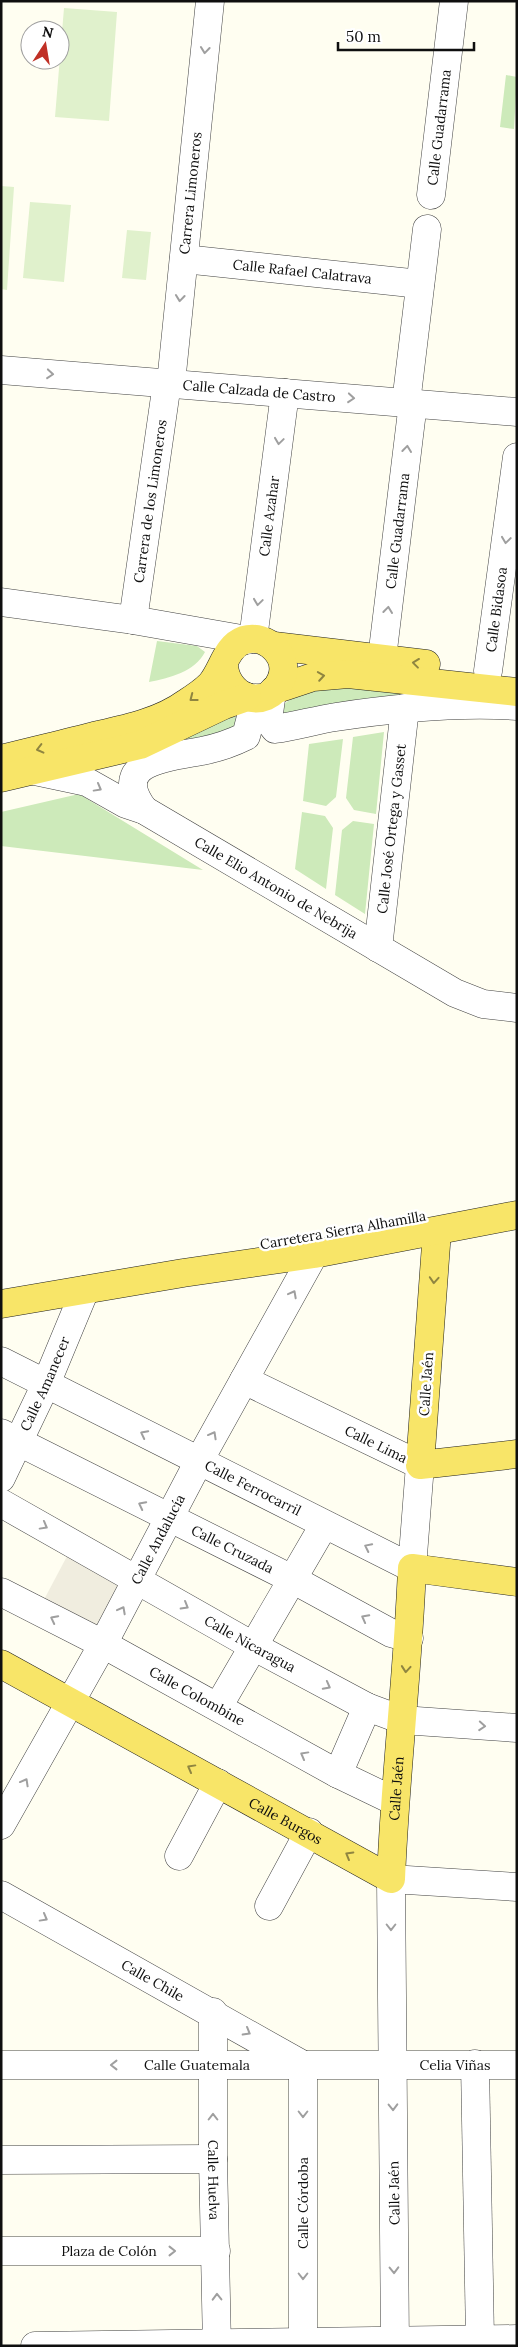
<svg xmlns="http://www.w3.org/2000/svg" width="518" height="2347" viewBox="0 0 518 2347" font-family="Lora,serif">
<rect width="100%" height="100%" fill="#fffef1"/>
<path fill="#cdeaba" d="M506,75L517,77L514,129L500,127Z
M157,641L197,646L205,652C195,672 169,678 149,682Z
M331,684L419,692L285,722L278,710C292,694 312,690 331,684Z
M232,717H237L242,727L171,746L207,725Z
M384,732L376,814L354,810L346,798L353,737Z
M343,739L336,797L326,806L303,801L309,744Z
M79,794L203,870L1,846V812Z
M302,812L325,816L333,828L326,889L295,869Z
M353,821L374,824L365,914L335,895L342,830Z"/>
<path fill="#e0f1cc" d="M64,8L117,12L109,121L55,117Z
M1,186L14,187L7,290L1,289Z
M30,202L71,205L64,282L23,278Z
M127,230L151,232L146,280L122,278Z"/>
<path fill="#f0eddf" d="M74,1543L138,1579L103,1644L38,1611Z"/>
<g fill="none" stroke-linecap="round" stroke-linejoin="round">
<defs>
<g id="minor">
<path id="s1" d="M431,195L454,1"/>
<path id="s2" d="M184,259L420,284"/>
<path id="s3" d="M1,370L517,412"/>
<path id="s4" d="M171,383L210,1"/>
<path d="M406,403L427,229"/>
<path d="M1,602L133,620L247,640"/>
<path id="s5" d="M133,620L167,383"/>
<path id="s6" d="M253,639L285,393"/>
<path id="s7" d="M382,658L413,403"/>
<path id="s8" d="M488,671L517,457"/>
<path d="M272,692L268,720L275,729C296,726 316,720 336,717C396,708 456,702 517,706"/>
<path id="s9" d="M35,771L87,782L126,804L144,810L455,993L483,1004L517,1008"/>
<path d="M144,810C108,761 169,757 202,751C217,748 232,743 246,736L256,698"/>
<path id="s10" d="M378,948L405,708"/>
<path id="s11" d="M1,1361L412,1568L420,1465L244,1380"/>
<path id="s12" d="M1,1433L292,1579L391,1633L409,1638"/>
<path id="s13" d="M1,1478L46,1384L85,1290"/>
<path id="s14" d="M1,1503L253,1646L367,1707L402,1720L517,1728"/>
<path id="s15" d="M1,1592L103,1644L338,1774L394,1801"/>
<path d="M218,1707L324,1525"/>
<path d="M338,1774L367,1707"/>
<path id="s16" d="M1,1825L103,1644L199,1461L314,1254"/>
<path d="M179,1856L218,1783"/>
<path id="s17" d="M1,1895L303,2065"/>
<path d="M269,1906L309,1832"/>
<path id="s18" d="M213,2012V2159L217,2346"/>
<path d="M475,2064L480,2339"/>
<path id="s19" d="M1,2065H517"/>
<path d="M303,2065V2341"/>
<path d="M1,2160L213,2159"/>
<path id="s20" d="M1,2251H216"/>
<path d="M35,2346L517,2339"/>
<path d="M395,2346L391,1879L517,1887"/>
</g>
<g id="major">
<path d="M274,646L426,664"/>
<path d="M274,690L313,677L348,674L517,692"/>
<path d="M1,759C32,751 63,744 94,736C125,729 160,722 186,703C194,698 204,691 210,685C223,671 225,647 244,640C267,633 291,657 281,680C267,714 223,697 224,662"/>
<path d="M1,778L140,745L224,705L247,697"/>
<path d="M437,1231L420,1465L517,1454"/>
<path d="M1,1304L183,1273L314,1254L517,1215"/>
<path id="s21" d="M1,1664L391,1879C395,1775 408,1672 412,1568L517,1582"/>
</g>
</defs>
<use href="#minor" stroke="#424242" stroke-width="29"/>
<use href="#major" stroke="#202020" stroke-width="29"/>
<use href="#minor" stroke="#fff" stroke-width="28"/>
<use href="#major" stroke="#f8e568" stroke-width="28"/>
</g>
<defs><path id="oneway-chevron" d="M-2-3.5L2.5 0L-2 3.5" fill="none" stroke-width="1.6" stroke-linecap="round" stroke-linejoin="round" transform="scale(1.25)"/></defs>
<g stroke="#9f9f9f">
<use href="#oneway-chevron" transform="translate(205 50) rotate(96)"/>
<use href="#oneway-chevron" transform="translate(180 298) rotate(96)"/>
<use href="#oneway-chevron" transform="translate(50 374) rotate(5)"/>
<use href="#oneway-chevron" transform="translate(351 398) rotate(5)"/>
<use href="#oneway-chevron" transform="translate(279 441) rotate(98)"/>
<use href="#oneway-chevron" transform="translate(407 449) rotate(-83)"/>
<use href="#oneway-chevron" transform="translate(506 540) rotate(98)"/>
<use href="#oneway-chevron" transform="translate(258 602) rotate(98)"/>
<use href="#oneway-chevron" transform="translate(388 610) rotate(-83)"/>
<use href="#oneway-chevron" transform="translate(98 788) rotate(29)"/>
<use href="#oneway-chevron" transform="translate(293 1294) rotate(-62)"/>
<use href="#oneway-chevron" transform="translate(144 1434) rotate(-153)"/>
<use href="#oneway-chevron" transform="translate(213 1435) rotate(-61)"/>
<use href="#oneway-chevron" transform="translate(142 1505) rotate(-153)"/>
<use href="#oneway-chevron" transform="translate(44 1526) rotate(29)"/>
<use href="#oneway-chevron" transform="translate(368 1547) rotate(-154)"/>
<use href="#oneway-chevron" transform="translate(185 1606) rotate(30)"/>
<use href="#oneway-chevron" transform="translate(122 1610) rotate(-62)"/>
<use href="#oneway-chevron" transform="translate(365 1618) rotate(-152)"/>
<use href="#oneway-chevron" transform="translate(54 1619) rotate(-153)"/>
<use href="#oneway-chevron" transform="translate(327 1686) rotate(28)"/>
<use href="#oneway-chevron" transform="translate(482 1726) rotate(4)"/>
<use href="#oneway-chevron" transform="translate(304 1755) rotate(-151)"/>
<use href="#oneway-chevron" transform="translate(25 1782) rotate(-61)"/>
<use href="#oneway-chevron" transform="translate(44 1918) rotate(29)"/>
<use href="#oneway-chevron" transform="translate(391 1927) rotate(90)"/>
<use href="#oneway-chevron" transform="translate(247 2032) rotate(30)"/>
<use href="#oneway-chevron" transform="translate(114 2065) rotate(-180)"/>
<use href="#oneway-chevron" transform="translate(393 2107) rotate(89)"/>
<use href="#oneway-chevron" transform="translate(303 2114) rotate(90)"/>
<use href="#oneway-chevron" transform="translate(213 2117) rotate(-90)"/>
<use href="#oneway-chevron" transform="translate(172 2251)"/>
<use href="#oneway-chevron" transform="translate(394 2270) rotate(89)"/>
<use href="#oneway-chevron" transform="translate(303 2276) rotate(90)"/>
<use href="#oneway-chevron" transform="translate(217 2297) rotate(-91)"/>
</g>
<g stroke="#8f8540">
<use href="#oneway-chevron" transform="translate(416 663) rotate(-173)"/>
<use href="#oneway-chevron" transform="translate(321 676) rotate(-9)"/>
<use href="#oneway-chevron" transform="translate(193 698) rotate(142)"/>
<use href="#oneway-chevron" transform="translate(40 749) rotate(166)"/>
<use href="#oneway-chevron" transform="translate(434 1280) rotate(94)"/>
<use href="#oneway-chevron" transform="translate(406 1669) rotate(95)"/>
<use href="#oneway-chevron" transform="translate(191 1768) rotate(-151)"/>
<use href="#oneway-chevron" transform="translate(349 1855) rotate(-150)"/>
</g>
<g text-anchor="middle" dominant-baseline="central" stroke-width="5" stroke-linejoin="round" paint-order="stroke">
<g font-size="14" fill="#0f0f0f" stroke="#fff">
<text stroke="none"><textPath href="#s1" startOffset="68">Calle Guadarrama</textPath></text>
<text stroke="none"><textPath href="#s4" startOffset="191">Carrera Limoneros</textPath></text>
<text stroke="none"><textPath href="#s2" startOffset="119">Calle Rafael Calatrava</textPath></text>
<text stroke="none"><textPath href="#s3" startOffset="259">Calle Calzada de Castro</textPath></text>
<text stroke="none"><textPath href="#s5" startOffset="120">Carrera de los Limoneros</textPath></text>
<text stroke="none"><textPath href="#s6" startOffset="124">Calle Azahar</textPath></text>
<text stroke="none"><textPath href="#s7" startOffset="128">Calle Guadarrama</textPath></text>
<text stroke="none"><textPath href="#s8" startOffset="62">Calle Bidasoa</textPath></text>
<text stroke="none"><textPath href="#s10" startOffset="120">Calle José Ortega y Gasset</textPath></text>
<text stroke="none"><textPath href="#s9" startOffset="270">Calle Elio Antonio de Nebrija</textPath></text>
<text transform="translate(343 1230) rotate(-10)">Carretera Sierra Alhamilla</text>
<text stroke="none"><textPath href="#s13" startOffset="104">Calle Amanecer</textPath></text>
<text transform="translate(426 1384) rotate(-86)">Calle Jaén</text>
<text transform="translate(376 1444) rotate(26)">Calle Lima</text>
<text stroke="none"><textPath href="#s11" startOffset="282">Calle Ferrocarril</textPath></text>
<text stroke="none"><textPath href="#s16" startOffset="326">Calle Andalucía</textPath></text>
<text stroke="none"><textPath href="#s12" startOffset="259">Calle Cruzada</textPath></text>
<text stroke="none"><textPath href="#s14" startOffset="286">Calle Nicaragua</textPath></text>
<text stroke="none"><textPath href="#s15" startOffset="222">Calle Colombine</textPath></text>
<text stroke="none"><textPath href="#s21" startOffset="536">Calle Jaén</textPath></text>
<text stroke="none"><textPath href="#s21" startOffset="325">Calle Burgos</textPath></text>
<text stroke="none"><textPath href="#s17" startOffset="174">Calle Chile</textPath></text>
<text stroke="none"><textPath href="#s19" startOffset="454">Celia Viñas</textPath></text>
<text stroke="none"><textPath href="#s19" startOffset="196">Calle Guatemala</textPath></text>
<text stroke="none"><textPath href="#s18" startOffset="168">Calle Huelva</textPath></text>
<text transform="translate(394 2193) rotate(-91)">Calle Jaén</text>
<text transform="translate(303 2203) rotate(-90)">Calle Córdoba</text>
<text stroke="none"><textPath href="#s20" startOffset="108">Plaza de Colón</textPath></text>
</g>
</g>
<rect width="518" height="2347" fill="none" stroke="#0f0f0f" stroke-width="5"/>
<g transform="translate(45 45) rotate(12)"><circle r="24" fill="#ffffff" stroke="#9f9f9f"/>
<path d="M0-4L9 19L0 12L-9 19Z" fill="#c03026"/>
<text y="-8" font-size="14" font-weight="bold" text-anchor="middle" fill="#0f0f0f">N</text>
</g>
<path d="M338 42v8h136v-8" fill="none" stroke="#0f0f0f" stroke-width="2.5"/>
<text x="346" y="42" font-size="15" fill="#0f0f0f" stroke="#ffffff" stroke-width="4" paint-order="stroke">50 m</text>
</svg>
